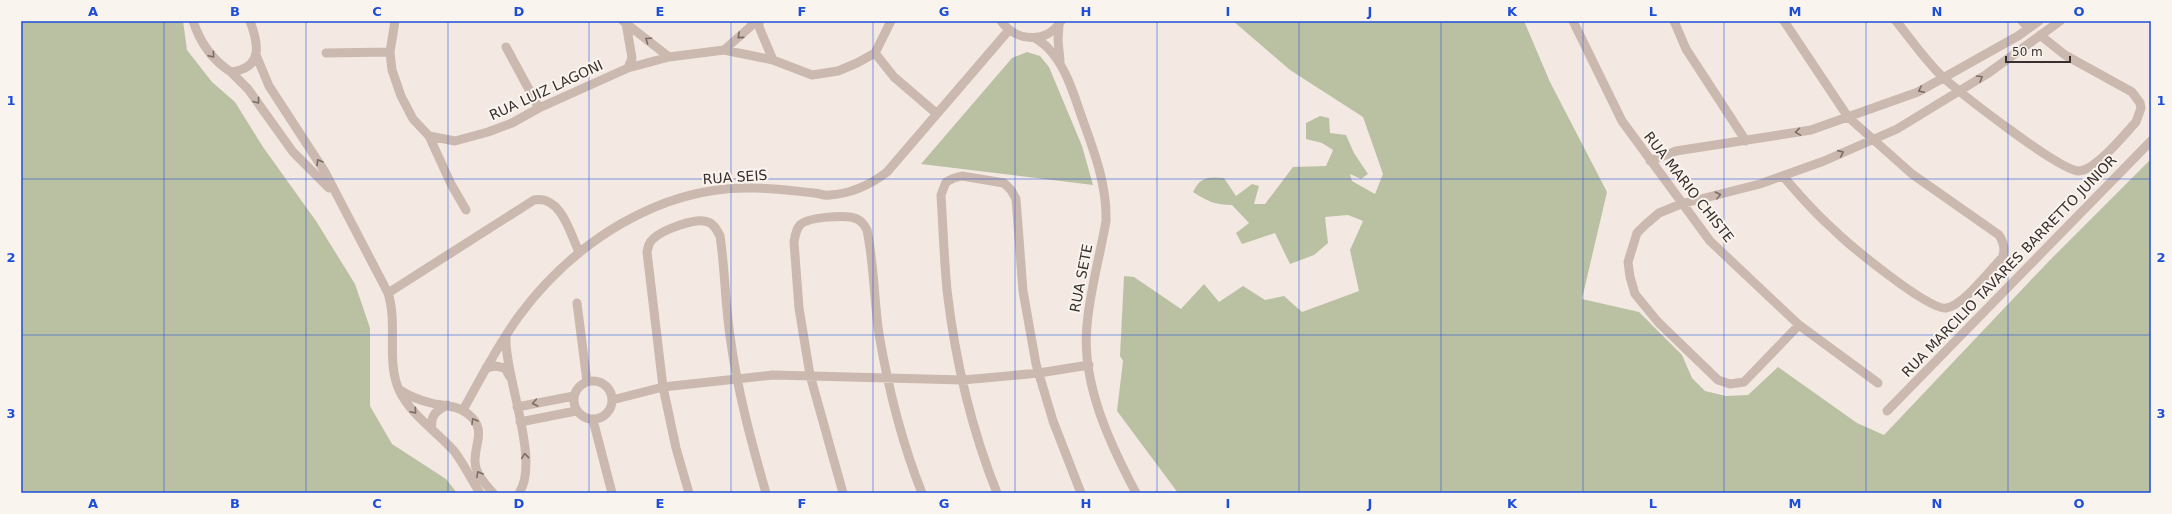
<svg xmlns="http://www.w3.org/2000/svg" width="2172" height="514" viewBox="0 0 2172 514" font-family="'DejaVu Sans',sans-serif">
<rect width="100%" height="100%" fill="#f3e9e2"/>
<path fill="#bac1a2" d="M21,21H183L187,50L212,82L235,102L263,147L316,221L355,284L370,328V406L392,444L446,479L457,493H21Z
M1233,21H1524L1550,82L1607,192L1582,299L1639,312L1682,355L1692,378L1705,391L1726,396L1748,395L1778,367L1857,423L1884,435L2050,260L2151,159V493H1178L1117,411L1123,361L1120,356L1124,276L1134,277L1181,309L1204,284L1219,302L1243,286L1265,300L1284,296L1302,312L1359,291L1350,250L1363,221L1348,215L1325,217L1328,243L1314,255L1290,264L1275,233L1242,244L1236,233L1249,223L1232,205C1215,205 1207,201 1193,192C1201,176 1208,177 1224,178L1236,196L1252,184L1259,186L1254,204H1265L1293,167L1326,166L1333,150L1322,143L1306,139V123L1320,116L1329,118L1330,133L1346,135L1354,153L1368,174L1361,179L1350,174L1352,181L1375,194L1383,174L1363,117L1290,70Z
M1027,52L1040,56L1049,67L1082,146L1093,185L921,164L1012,58Z"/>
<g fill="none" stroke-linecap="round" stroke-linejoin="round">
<path stroke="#cbb8ae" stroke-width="9" d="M193,21C200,42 212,60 231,72C263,68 259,45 250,21
M395,21L390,52L392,70L401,96L413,119L429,136L451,184L466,210
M623,21L669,57
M759,21V27L773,60
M1001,21C1016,42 1047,44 1061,21
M1573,21L1622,121L1710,241L1799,325L1878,383
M1674,21L1686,49L1746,141
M1896,21C1911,39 1927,63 1945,79C1963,95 2060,171 2079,171C2096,170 2124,135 2136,122L2141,108L2140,103L2132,92L2065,55L2040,35
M2022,21L2029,28
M626,23L632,58L628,68
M1059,25L1058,40L1060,61
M1035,38C1042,42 1048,47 1053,54C1067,71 1074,95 1081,115C1093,149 1107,183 1106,221C1100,256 1090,290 1087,325C1081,383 1110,444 1136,493
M506,47L539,108
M724,50L750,27L754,21
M326,53L390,52
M875,53L894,77L936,113
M256,55L269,86L325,172L388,293C398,324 386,361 399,390C411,415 436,431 454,451C464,464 471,479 480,493
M231,72L248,89L293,152L329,188
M429,136L455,141L488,132L512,123L539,108L628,68L669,57L724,50L773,60L812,75L838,71L857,63L875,53L891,21
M1650,161L1676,151L1811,130L1918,92L2018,36L2039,21
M1783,176C1799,195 1815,213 1833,229C1848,244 1929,311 1946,308C1963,306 1989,271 2002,258C2006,250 2004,243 1999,235L1912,174L1848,117L1784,21
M388,293L534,200C561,195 570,233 579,252
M577,303L587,382
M1799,325L1744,382L1730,384L1718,380L1658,322L1635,294L1630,277L1628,262L1637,233L1645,225L1659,213L1681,204L1760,184L1824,161L1897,129L1987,74L2060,21
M506,336C504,375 541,462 519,493
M486,368L495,366L505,368L510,377
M574 400a19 19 0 1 1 38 0a19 19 0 1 1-38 0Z
M400,390C409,396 419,400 431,403C443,406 458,405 468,414C490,431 470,449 476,468C479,478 487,486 493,493
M612,400L663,387L773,375L963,380L1039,373L1089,365
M517,407L574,396
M463,410C481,378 497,346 519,316C573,243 660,185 754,188C774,188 794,191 814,193C819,193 824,196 829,195C850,194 870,185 887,172L1009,30
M1887,411L2151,141
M593,420L612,493
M520,422L576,411
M432,429C430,415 436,411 447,405
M689,493L676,448L663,387L647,252C648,247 649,242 653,239C662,230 696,217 708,222C714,224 717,230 720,236C725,269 725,302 730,336C737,389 751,441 766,493
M843,493L810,375L799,308L794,242C795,236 796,229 800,225C807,217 848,214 857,219C862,221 865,226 867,230C874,264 874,300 879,334C888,387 902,443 922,493
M997,493C971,428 955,359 947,290C944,258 943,227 941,195L946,182L954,178L962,176L1004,183L1011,190L1016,199L1023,291L1036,364L1053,421L1081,493"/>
</g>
<defs><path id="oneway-chevron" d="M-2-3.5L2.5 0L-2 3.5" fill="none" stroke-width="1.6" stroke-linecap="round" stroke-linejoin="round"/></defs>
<g stroke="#7b6d66">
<use href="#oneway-chevron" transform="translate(740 36) rotate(139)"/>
<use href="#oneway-chevron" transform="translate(648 40) rotate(-145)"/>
<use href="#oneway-chevron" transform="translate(212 55) rotate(50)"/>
<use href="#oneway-chevron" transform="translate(1980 78) rotate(-31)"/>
<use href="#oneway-chevron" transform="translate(1921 90) rotate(153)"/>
<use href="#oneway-chevron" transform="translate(257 101) rotate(53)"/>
<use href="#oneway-chevron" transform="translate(1798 132) rotate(171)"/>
<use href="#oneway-chevron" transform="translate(1841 153) rotate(-24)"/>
<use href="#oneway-chevron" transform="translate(319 162) rotate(-121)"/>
<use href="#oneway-chevron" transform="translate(1718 195) rotate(-14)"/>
<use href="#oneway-chevron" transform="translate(535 403) rotate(169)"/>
<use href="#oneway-chevron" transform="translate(414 411) rotate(49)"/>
<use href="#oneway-chevron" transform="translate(474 421) rotate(-121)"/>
<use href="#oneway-chevron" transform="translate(525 456) rotate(-96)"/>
<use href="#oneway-chevron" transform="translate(479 474) rotate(-119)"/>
</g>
<path fill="none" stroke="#1d4ed8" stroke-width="1" stroke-opacity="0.55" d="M164,21V493M306,21V493M448,21V493M589,21V493M731,21V493M873,21V493M1015,21V493M1157,21V493M1299,21V493M1441,21V493M1583,21V493M1724,21V493M1866,21V493M2008,21V493M21,179H2151M21,335H2151"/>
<g text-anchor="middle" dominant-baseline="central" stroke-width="4" stroke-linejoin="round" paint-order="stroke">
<g font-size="14" fill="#3a2f2c" stroke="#faf4ef">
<text transform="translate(546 90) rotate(-25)">RUA LUIZ LAGONI</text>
<text transform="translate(735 177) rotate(-4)">RUA SEIS</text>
<text transform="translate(1689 187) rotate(52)">RUA MARIO CHISTE</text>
<text transform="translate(2009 266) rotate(-46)">RUA MARCILIO TAVARES BARRETTO JUNIOR</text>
<text transform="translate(1081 278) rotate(-79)">RUA SETE</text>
</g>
</g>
<rect width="2172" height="514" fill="none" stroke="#faf4ef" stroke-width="44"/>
<path d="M2006 56v6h64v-6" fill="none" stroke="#3a2f2c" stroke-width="2"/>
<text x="2012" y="56" font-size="12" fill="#3a2f2c" stroke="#faf4ef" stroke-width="3" paint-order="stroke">50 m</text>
<rect x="22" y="22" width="2128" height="470" fill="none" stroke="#1d4ed8" stroke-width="1.5"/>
<g font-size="13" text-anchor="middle" font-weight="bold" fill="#1d4ed8">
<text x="93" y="16">A</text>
<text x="235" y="16">B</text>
<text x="377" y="16">C</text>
<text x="519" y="16">D</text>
<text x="660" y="16">E</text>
<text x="802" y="16">F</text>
<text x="944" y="16">G</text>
<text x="1086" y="16">H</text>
<text x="1228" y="16">I</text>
<text x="1370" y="16">J</text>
<text x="1512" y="16">K</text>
<text x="1653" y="16">L</text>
<text x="1795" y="16">M</text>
<text x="1937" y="16">N</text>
<text x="2079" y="16">O</text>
<text x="11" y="105">1</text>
<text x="2161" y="105">1</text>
<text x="11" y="262">2</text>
<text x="2161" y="262">2</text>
<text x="11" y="418">3</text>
<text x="2161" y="418">3</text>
<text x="93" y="508">A</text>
<text x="235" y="508">B</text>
<text x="377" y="508">C</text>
<text x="519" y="508">D</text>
<text x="660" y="508">E</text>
<text x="802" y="508">F</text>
<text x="944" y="508">G</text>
<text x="1086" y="508">H</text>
<text x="1228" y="508">I</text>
<text x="1370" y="508">J</text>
<text x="1512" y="508">K</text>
<text x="1653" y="508">L</text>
<text x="1795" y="508">M</text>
<text x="1937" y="508">N</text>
<text x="2079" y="508">O</text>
</g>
</svg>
